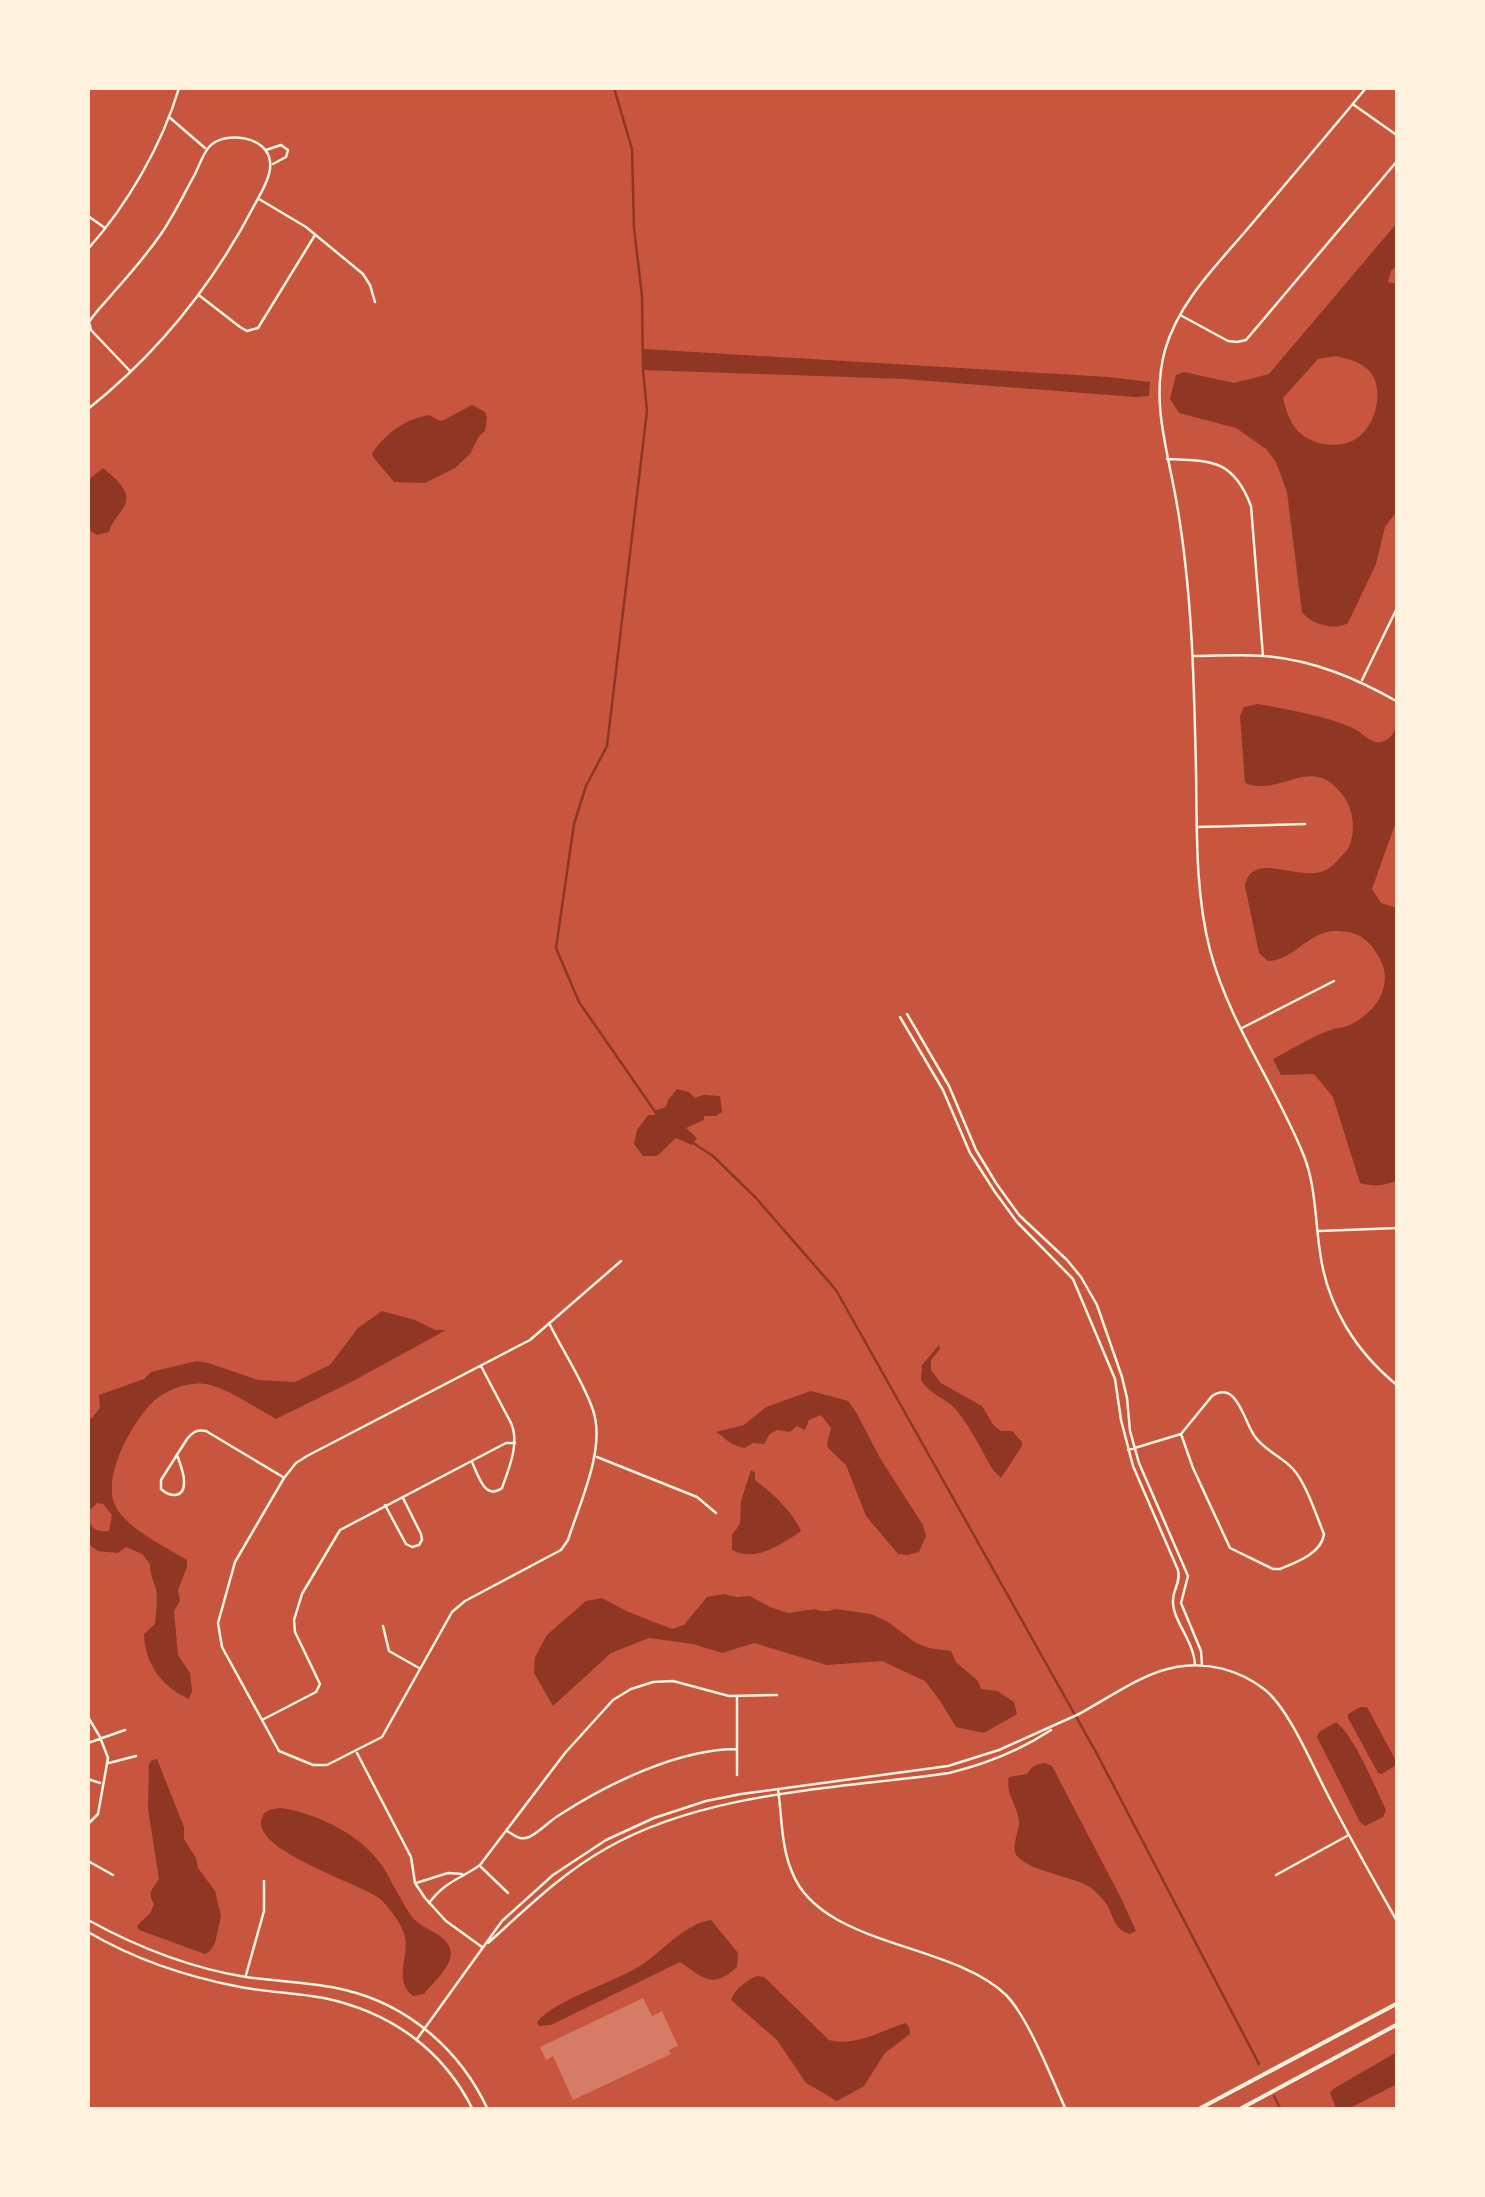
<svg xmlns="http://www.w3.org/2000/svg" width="1485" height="2197" viewBox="0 0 1485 2197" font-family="'PT Serif',serif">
<rect width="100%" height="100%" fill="#c8553d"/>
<path fill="#8f3625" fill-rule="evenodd" d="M1397,223V265L1391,271L1388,282L1398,284L1397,511L1385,527L1376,564L1348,623C1335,631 1310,624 1302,612L1287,492L1276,462L1266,449L1236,428L1179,413L1170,399L1176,375L1184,372L1234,383L1269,374ZM1336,356C1348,359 1363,362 1371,373C1383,389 1377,418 1364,432C1349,450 1316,448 1300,433C1290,424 1286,411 1283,398L1318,359Z
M644,349L1109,377L1150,382L1149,396L1135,397L904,379L643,370Z
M472,405L485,412L487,418L485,431L479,436L470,454L455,468L425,483L394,482L373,457L372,453C388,432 403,420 429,415L440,421L444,420Z
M103,468C116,479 135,493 122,510C116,519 112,522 109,532L97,535L88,529V480Z
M1258,704C1291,710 1322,715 1353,728C1362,732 1370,744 1381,742C1390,740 1394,733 1397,725V819L1372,889L1381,903L1397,908L1398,1180C1385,1186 1373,1187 1360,1183L1333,1097L1314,1074L1281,1075L1273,1059C1291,1050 1309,1038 1328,1031C1335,1028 1343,1028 1350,1025C1376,1012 1395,985 1379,957C1369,939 1357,931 1337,931C1309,930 1295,960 1268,961L1259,953L1245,886C1252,849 1300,883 1326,870C1329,869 1336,862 1338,860C1344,853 1349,850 1351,841C1355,826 1353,810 1344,797C1312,751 1282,798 1245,783L1240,716L1244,707Z
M677,1089L689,1092L695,1098L703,1095L720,1096L722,1112L716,1116H704V1120L686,1128L697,1138L692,1145L676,1138L657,1156H643L634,1144L637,1130L648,1115H655L656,1110L666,1107L668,1100Z
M382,1311L415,1320L435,1330H446L355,1380L276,1419C256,1408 229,1389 206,1384C188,1381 162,1391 150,1405C130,1426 104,1475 114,1503C123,1527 166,1547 187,1560V1567L178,1590L180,1601L174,1611L178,1655L190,1673L192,1691L189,1699C162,1687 145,1664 144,1634L155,1624C156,1613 158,1600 156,1589C153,1579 150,1574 150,1564L142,1554L126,1547L118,1553L98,1551L88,1544V1519C92,1530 98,1532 109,1531L112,1515L103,1504L97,1503L88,1512V1420L92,1418L100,1408L99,1395L144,1379L151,1372L197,1361L208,1363L258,1380L295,1382L330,1365L358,1328Z
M939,1345L940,1349L931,1360V1370L941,1383L982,1406L994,1426L1001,1431H1012L1022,1442V1446L1001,1478L993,1470C982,1451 972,1430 958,1412C947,1398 931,1396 921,1380L922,1365Z
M811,1391L848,1401L856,1412L880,1458L923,1525L926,1536L919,1552L908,1555L898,1554L866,1516L846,1465L828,1448L827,1444L831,1428L821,1415L809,1420L805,1430L797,1426L790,1432L777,1430L770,1434L764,1444L753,1443L745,1448C730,1446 726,1438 716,1432L744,1425L766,1407Z
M751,1470L755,1473V1480C772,1493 793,1512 801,1531C782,1544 755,1563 732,1550V1535L740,1524L741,1501Z
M724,1594L736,1597L750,1596L770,1607L788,1613L815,1609L820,1611H829L835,1609L871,1614L888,1622L916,1643L929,1648L951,1651L956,1662L978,1681L981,1689L997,1691L1014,1702L1017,1714L984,1733L956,1727L941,1702L925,1681L882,1661L827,1665L754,1643L722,1653L693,1644L649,1638L611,1653L553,1706L534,1673L535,1657L547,1635L586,1601L602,1598L626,1611L672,1629L684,1625L707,1597Z
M1360,1707H1367L1395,1759L1396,1765L1382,1774L1378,1773L1348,1718V1714Z
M1336,1722C1355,1737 1375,1787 1386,1810L1383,1817L1365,1826L1360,1822L1317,1737L1319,1732Z
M157,1759L184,1827V1839L196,1858L198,1868L215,1891L221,1916L215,1943L210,1951L205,1954L139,1930L137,1926L151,1912L154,1904C147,1892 152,1890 159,1879L148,1809L149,1764L152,1760Z
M1045,1763L1052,1766L1121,1898L1136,1931L1129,1934C1114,1929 1114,1917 1107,1905C1103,1899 1096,1892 1091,1888C1076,1876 1020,1870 1015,1852C1013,1842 1019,1831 1019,1821C1017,1804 1005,1794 1009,1777L1027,1774C1032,1766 1036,1764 1045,1763Z
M281,1808C320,1814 366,1837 386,1872C393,1884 406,1910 414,1919C424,1930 446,1934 450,1949C455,1965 433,1982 424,1994L413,1996C393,1979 409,1959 405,1937C403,1925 388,1906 379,1898C359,1883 249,1849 262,1818C265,1809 273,1809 281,1808Z
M711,1920L738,1953L737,1967C712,1990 704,1978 680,1962L551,2025L539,2026L537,2022C557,1998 618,1982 646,1962C666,1947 686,1924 711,1920Z
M757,1976L764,1977L829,2040C854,2047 881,2031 905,2023L909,2027L910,2034L885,2053L864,2086L837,2101L806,2083L777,2040L731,2000C734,1990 747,1980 757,1976Z
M1397,2052V2084L1348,2109L1336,2108L1330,2093L1333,2089Z"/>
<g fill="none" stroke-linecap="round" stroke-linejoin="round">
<path stroke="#8f3625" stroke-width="2.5" d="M614,88L632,149L634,228L642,296L643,370L647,411L607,746L586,786L574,824L556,948L579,1002L656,1113
M693,1143L713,1156L756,1198L836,1290L1097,1754L1259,2064
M1274,2096L1281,2110"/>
</g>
<path fill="#d67c66" d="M643,1998L652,2016L662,2011L678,2046L669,2050L671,2054L573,2100L553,2056L546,2060L540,2047Z"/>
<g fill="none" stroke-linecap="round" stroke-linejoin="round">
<path stroke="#fff3e0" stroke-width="2.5" d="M1354,105L1398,136
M169,117L205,148
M266,150L281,145L288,150L286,157L273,164
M259,199L306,227L363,274L370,285L375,302
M88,216L105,228
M200,296L240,327L247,331L258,328L315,235
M1182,316L1228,341L1237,342L1246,340L1398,160
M88,409C157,354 214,283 255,204C261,193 272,175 270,162C268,136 224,130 209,147C203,154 199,166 195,174C184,194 174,215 161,234C147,254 130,274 113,293C105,303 96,311 89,322L91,330L130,371
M1167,459C1212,461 1233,459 1251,506L1263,656
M1193,656C1217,656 1241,654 1264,656C1313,660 1356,678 1398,702
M1362,680L1398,606
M1197,827L1305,824
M907,1014L949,1086L976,1150L996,1183L1019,1215L1067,1260L1081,1277L1097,1305L1122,1377L1127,1398L1130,1431L1139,1463L1188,1576L1181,1603L1201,1651L1202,1665
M900,1017L943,1090L970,1153L995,1192L1017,1222L1073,1279L1115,1379L1121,1420L1133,1466L1178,1570C1181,1585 1172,1589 1173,1602C1173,1621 1194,1641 1195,1665
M1242,1028L1334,981
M1319,1231L1398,1228
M550,1325C564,1353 583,1381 593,1410C606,1449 580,1502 568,1540L561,1550L465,1601L452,1612L382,1737L327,1765H313L279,1751L222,1647L218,1623L235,1562L284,1478L296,1463L307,1456L530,1340L621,1261
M1128,1450L1181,1434L1212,1396C1238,1379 1244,1424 1256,1438C1266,1451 1282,1457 1293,1469C1306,1483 1316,1515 1324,1534C1322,1553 1297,1562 1280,1569H1273L1230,1548L1193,1468L1181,1434
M177,1455C180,1463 184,1473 184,1481C185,1498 171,1498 161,1489V1480L187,1439C193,1432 197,1429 206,1431L283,1477
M597,1457L697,1497L716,1513
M472,1462C478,1475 485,1501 502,1488C509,1468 520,1443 511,1423L481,1366
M385,1505L406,1544L412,1547L419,1545L422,1540L421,1534L403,1498
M383,1626L389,1651L419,1668
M1079,1714C1109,1698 1142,1673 1176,1667C1207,1661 1239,1670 1264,1689C1290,1709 1314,1770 1331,1801C1352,1842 1375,1882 1398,1923
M88,1717L100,1737L108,1758L98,1814L88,1824
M262,1720L316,1692L320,1684L295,1632L294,1620L302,1594L340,1530L506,1443H515
M88,1743L125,1730
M357,1753L411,1857L415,1883L425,1898L446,1921L482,1947
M109,1763L136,1756
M737,1775V1697
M88,1779L100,1783
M778,1789C782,1817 781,1846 792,1872C821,1947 952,1942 1006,1995C1028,2017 1052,2079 1066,2110
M507,1831C514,1835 520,1841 529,1837C540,1832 550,1820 561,1814C609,1783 679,1749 737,1749
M88,1861L113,1875
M481,1867L508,1893
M1276,1875L1347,1836
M416,1883L448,1873L462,1874
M429,1903C447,1880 459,1880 480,1865L565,1753L613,1700L631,1689L653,1682L673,1681L729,1696L777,1695
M246,1975L264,1911V1881"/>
<path stroke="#fff3e0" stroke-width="2.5" d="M1366,88C1328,134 1289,180 1250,226C1218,264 1179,301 1165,350C1151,401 1167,448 1176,499C1192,588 1194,679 1196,770C1197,829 1195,892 1210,950C1229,1023 1276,1086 1304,1156C1316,1187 1315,1220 1320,1252C1327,1306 1356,1352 1398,1386
M88,249C128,204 162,145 179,88
M88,1920C137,1947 190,1968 246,1977C279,1982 313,1982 345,1990C409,2005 461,2051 488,2110
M88,1932C134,1959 188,1977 240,1987C268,1992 296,1993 324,1998C390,2012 443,2049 473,2110
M488,1943C526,1909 562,1873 607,1848C707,1791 837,1789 949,1773C987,1764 1019,1751 1051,1730
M417,2039L502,1921L553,1875L606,1840L654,1818L706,1801L741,1794L948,1766L999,1750L1079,1714"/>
<path stroke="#fff3e0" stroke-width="4" d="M1197,2110L1398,2003
M1238,2110L1398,2024"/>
</g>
<rect width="1485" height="2197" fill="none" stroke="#fff3e0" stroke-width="180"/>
</svg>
